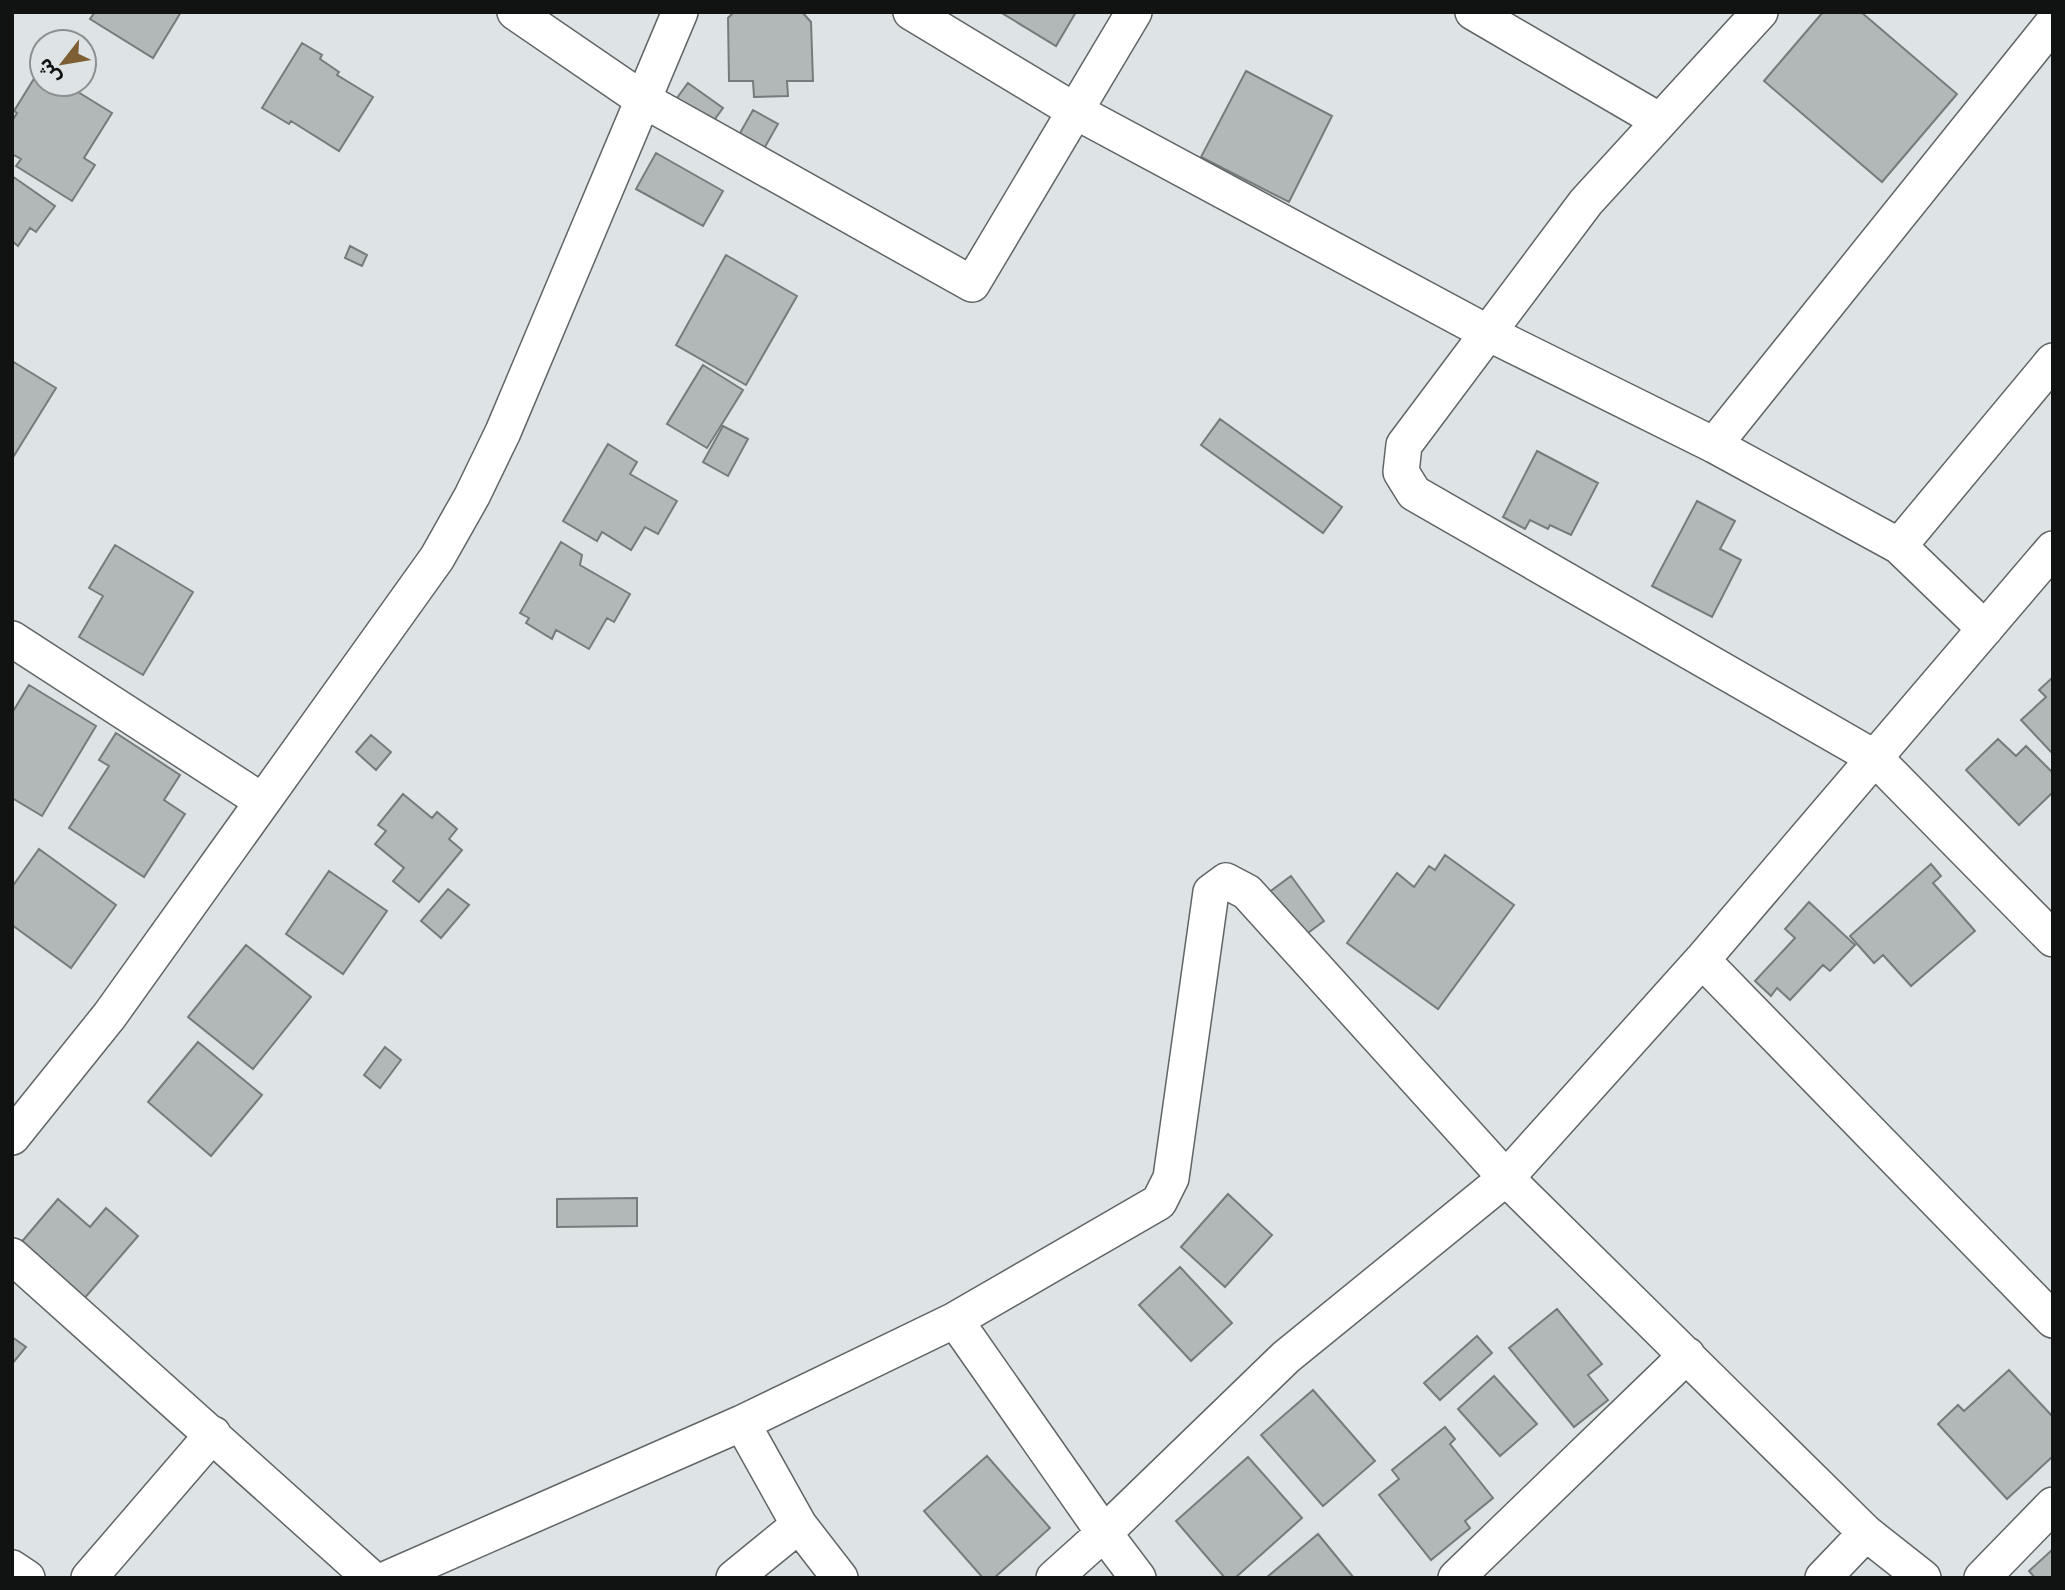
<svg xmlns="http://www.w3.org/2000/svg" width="2065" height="1590" viewBox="0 0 2065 1590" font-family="Poppins,'Noto Sans Arabic',sans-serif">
<rect width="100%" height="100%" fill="#dee4e5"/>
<path fill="#b2b7b8" stroke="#767b7c" stroke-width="2" d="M95,12H181L153,58L90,19Z
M734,12H802L811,22L813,81H787L788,96L754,97L753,81H729L728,18Z
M1000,12H1076L1056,46Z
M1823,12H1861L1957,94L1882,182L1764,81Z
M302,43L322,55L320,59L339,72L337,75L373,97L339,151L291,121L289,124L262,108Z
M40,69L42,84H65L112,113L84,158L95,165L72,201L16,166L21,159L12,154V121L17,113L14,111Z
M1246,71L1332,116L1289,202L1201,157Z
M688,83L723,108L709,127L674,102Z
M753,110L778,124L761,154L736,140Z
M656,153L723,191L703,226L636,189Z
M12,176L55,206L36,232L30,228L18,246L12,241Z
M350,246L367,255L362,266L345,258Z
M726,255L797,296L746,385L676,345Z
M12,361L56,388L12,459Z
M703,365L743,390L707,448L667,424Z
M1220,419L1342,507L1323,533L1201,445Z
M723,426L748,439L728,476L703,462Z
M608,444L637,462L630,474L677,501L658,534L645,527L631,550L602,532L597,541L563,521Z
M1537,451L1598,483L1571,535L1550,525L1548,529L1530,520L1525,529L1503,517Z
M1697,501L1735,521L1720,549L1741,560L1712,617L1652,586Z
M561,542L582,555L580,565L630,594L614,622L607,618L589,649L556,630L552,639L526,623L529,618L520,613Z
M115,545L193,592L143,675L79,637L103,596L89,588Z
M2053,677V754L2021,720L2046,697L2039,690Z
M29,685L96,726L42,816L12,798V713Z
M116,733L180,775L164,800L185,814L144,877L69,828L109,766L99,760Z
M371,735L391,752L376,770L356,752Z
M1998,739L2016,756L2026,746L2053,773V792L2019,825L1966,770Z
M403,794L432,818L437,812L457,829L449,839L462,850L419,902L393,881L404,868L375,844L386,831L378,825Z
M39,849L116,905L71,968L12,925V887Z
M1445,855L1514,905L1438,1009L1347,943L1397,873L1414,887L1429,866L1435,870Z
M1931,864L1941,876L1933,883L1975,931L1911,986L1883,955L1874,963L1850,936Z
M329,871L387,911L343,974L286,934Z
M1291,876L1324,921L1301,938L1268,893Z
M448,889L469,905L441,938L421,921Z
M1809,902L1855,945L1830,971L1823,965L1790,1000L1777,988L1771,996L1755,981L1795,938L1785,929Z
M246,945L311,997L253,1069L188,1017Z
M198,1042L262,1095L211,1156L148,1102Z
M385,1047L401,1060L380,1088L364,1075Z
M1228,1194L1272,1235L1225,1287L1181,1247Z
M637,1198V1226L557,1227V1199Z
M58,1199L90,1227L106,1208L138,1236L83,1300L19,1245Z
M1180,1267L1232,1323L1191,1361L1139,1305Z
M1557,1309L1602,1364L1588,1375L1608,1400L1574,1427L1509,1348Z
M1477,1336L1492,1353L1440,1400L1424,1383Z
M12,1337L26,1347L12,1364Z
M2009,1370L2053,1417V1456L2007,1499L1938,1424L1958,1405L1964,1411Z
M1494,1376L1537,1424L1500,1456L1458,1409Z
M1313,1390L1375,1461L1323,1506L1261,1435Z
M1445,1427L1455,1439L1450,1444L1493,1498L1465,1521L1470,1528L1431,1560L1379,1495L1399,1479L1392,1470Z
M987,1456L1050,1528L994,1578H983L924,1511Z
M1248,1457L1302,1518L1235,1578H1225L1176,1521Z
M1318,1534L1354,1578H1266Z
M2053,1549V1578H2035L2029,1571Z"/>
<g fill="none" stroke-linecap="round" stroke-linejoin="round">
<defs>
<path id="street" d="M515,12L642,99L972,284L1134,12
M911,12L1075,111L1488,333L1714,445L1899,546L1985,629
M1473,12L1660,121
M1760,12L1586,202L1404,445L1401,472L1414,493L1875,758L2053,939
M1714,445L2053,23
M1899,546L2053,361
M12,639L262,801
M1702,960L2053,1320
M12,1137L110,1015L437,558L472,496L503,432L680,12
M12,1256L371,1578
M742,1423L955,1320L1159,1202L1171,1178L1211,892L1226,881L1247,892L1506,1178L1286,1357L1104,1533L955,1320
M799,1525L840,1578
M12,1568L27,1578
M89,1578L213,1434
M389,1578L742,1423L799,1525L734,1578
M1054,1578L1104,1533L1138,1578
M1456,1578L1687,1355
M1823,1578L1866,1533
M1923,1578L1866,1533L1506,1178L1702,960L2053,549
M1982,1578L2053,1505"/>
</defs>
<use href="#street" stroke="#606566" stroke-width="38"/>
<use href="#street" stroke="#fff" stroke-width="35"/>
</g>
<rect width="2065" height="1590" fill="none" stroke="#111313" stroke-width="28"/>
<g transform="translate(63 63) rotate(239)"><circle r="33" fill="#dee4e5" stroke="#8c9091" stroke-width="2"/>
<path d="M0-5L12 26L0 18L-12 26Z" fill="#7d5f33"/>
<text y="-10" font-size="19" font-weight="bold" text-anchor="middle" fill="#111313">ش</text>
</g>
</svg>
